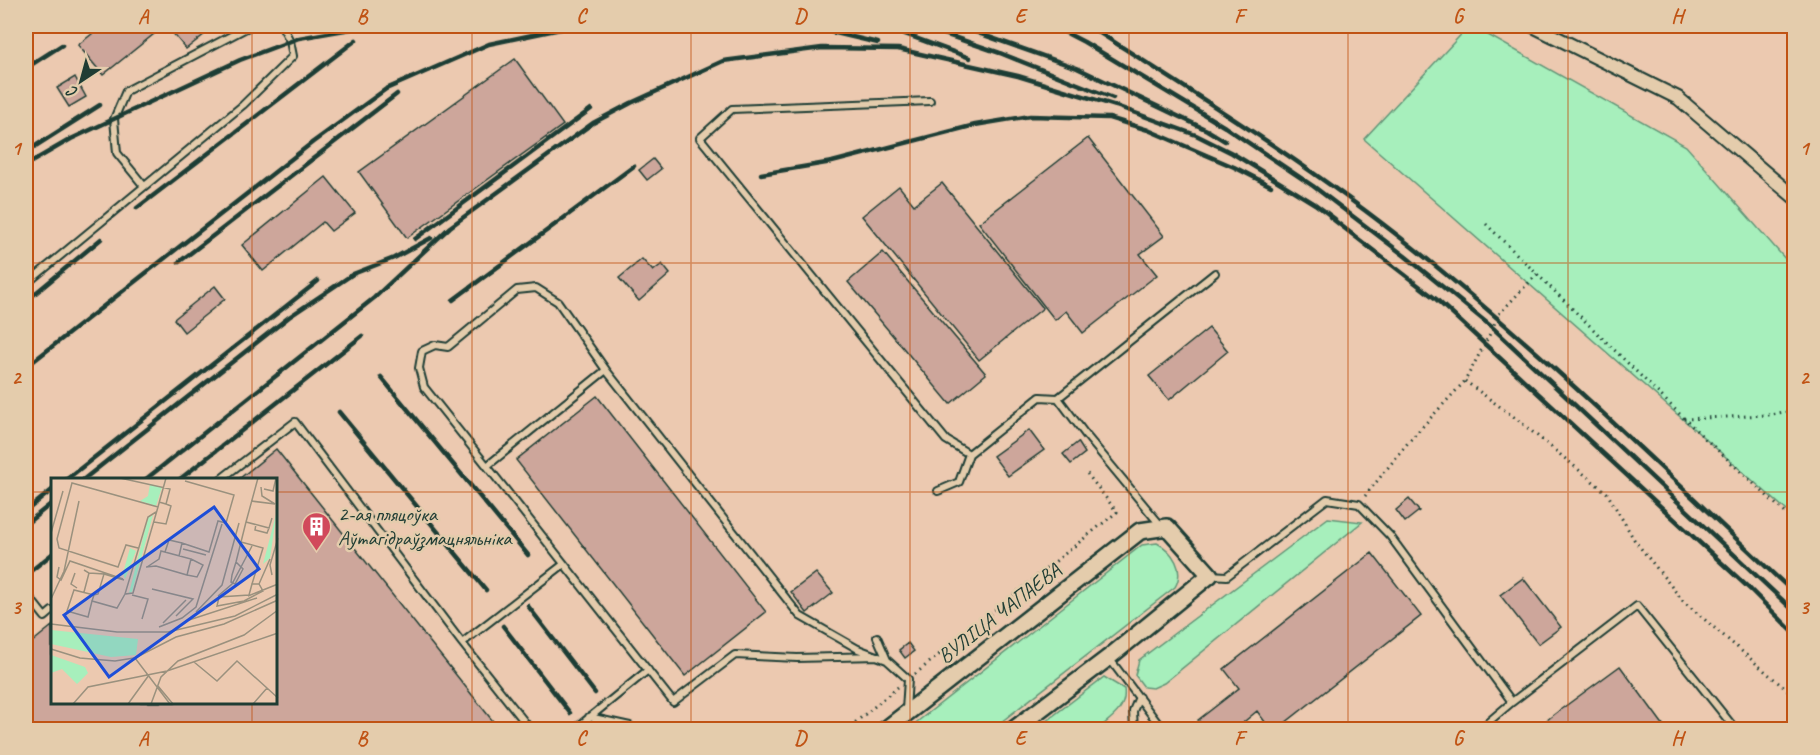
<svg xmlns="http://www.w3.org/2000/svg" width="1820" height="755" viewBox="0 0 1820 755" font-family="Caveat,sans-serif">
<rect width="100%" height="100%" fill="#ecc9b0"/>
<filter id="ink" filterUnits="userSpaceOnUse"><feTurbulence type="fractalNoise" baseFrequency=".0167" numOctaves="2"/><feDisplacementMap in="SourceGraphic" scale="12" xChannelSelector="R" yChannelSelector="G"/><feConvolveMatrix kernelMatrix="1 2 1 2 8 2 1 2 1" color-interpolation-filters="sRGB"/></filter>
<g filter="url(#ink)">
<path fill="#a7efbc" stroke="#639678" stroke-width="1.5" d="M1469,26H1472L1686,146L1794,269V517L1364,139Z
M1328,518L1362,522L1164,683L1153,688L1144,687L1135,675L1139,660Z
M1157,543C1173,551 1185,570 1175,587L992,729H908L1142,545Z
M1104,677L1124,689C1127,709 1111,718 1098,729H1036Z"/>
<path fill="#cda69b" stroke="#1f3d34" stroke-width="1.5" d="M102,26H164L103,75L78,45Z
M167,26H215L186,49Z
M515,59L563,125L407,238L359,172Z
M75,77L86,97L69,107L57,88Z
M1088,138L1164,236L1140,254L1157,275L1083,333L1066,311L1055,320L979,223Z
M653,159L661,169L647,180L639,170Z
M326,177L355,213L331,231L323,222L263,271L242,245Z
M942,183L1043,308L979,360L862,216L899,186L914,205Z
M883,252L986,374L950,404L848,282Z
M642,259L653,271L662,264L670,274L639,301L619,278Z
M215,286L225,299L184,332L174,319Z
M1209,328L1228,351L1169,400L1149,376Z
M597,396L766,612L685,676L516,460Z
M1029,430L1044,450L1008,476L993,456Z
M1078,442L1085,453L1071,464L1063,454Z
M276,449L500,730H26V647L52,626V702H276V479H239Z
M1409,499L1419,511L1405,522L1396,510Z
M1372,553L1421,616L1276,730H1271L1257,711L1234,730H1206L1198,720L1239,688L1224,669Z
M816,573L833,593L807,613L791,592Z
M1523,578L1561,627L1538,644L1500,595Z
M908,643L914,651L905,658L899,650Z
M1620,666L1667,730H1534L1560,710Z"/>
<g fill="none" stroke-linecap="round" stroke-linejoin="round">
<defs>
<path id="service" d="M930,101L732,109L700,138L946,440L969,454
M144,186L117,153L114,119L126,91L250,26
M26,284L243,105L293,56L290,41L282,26
M487,466L424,387L419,368L422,351L435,345L448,347L517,290L536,288L558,302L606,370
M221,479L295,422L462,643L564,564
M938,491L959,482L969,454L1040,397L1058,398
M1162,527L1085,434L1058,398L1215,273
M1210,575L1227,576L1327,499L1359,504L1390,536L1512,702
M26,593L45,617L52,611
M877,637L887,660L908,679L906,710
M462,643L531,730
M877,656L797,658L735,655L673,702L487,466L606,370L800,616L858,649L887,660
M1109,658L1163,730
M589,717L630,726L633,730
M574,730L648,670
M1134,730L1133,711L1139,697
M1420,730L1424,727L1429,730
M1479,730L1512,702L1637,606L1736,730"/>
<path id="minor" d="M1533,26L1678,98L1794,197"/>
<path id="tertiary" d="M885,730L1140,531L1167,527L1210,575L1108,658L1013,730"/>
</defs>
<use href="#service" stroke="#1f3d34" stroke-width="10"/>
<use href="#minor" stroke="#1f3d34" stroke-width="16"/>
<use href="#tertiary" stroke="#1f3d34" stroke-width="20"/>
<path stroke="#1f3d34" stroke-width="3" stroke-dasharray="1.5 4.5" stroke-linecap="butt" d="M1486,224L1697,431L1794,521
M1465,381L1518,420L1607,493L1635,541L1683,601L1794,696
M1684,419L1768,415L1794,410
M1365,496L1411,439L1465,381L1493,328L1497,316L1537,274
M915,674L1117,512L1085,471
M846,730L898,687"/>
<use href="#service" stroke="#e4ccac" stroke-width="6"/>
<use href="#minor" stroke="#e4ccac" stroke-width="12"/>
<use href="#tertiary" stroke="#e4ccac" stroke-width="15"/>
<path stroke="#1f3d34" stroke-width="4.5" d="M806,26L878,43
M883,26L970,58
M921,26L1000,53L1113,98
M958,26L1077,68L1207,130L1225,141
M1053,26L1084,42L1225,127L1313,186L1405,256L1493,328L1794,611
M1089,26C1200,97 1313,167 1416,250C1549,357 1670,477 1794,593
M26,68L62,45
M26,152L100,105
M26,165L71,139L240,60L299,38L368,26
M761,174L832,162L975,125L1030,116L1109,118L1148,130L1234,167L1271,186
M137,208L356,40
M1330,217L1436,299L1751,590L1794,633
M415,239L591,109
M179,262L397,94
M453,300L634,166
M26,301L101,239
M26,367L313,142L386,89L489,44L575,26
M381,377L528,555
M339,412L486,590
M67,479L318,281
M84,479L289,317L353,274L394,258L431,238
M146,479L374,298L450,227L593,123L631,103L723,61L822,48L898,49L1018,76L1116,106L1196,135L1232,153L1315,204L1335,219
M180,479L362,336
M26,511L52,490
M26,524L52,503
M32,570L52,554
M528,606L595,693
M503,626L570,713"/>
</g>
</g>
<path fill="none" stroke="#c05314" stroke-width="1.5" stroke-opacity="0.55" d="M252,26V479M472,26V730M691,26V730M910,26V730M1129,26V730M1348,26V730M1568,26V730M26,263H1794M26,492H52M276,492H1794M252,702V730"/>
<defs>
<symbol id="building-pin" viewBox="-11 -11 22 30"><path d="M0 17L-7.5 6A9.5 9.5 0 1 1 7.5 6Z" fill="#d1495b" stroke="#e4ccac"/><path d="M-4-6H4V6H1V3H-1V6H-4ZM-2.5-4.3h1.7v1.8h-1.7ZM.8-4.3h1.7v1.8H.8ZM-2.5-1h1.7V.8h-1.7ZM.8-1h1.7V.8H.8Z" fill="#fff"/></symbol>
</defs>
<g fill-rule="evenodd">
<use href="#building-pin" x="300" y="510" width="33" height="45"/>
</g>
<g text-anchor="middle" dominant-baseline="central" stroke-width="5" stroke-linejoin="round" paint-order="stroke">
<g font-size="21" fill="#1f3d34" stroke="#e4ccac" text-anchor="start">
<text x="338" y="514">2-ая пляцоўка<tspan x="338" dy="24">Аўтагідраўзмацняльніка</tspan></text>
</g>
<g font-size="21" fill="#1f3d34" stroke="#e4ccac">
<text transform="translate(999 613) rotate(-38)">ВУЛІЦА ЧАПАЕВА</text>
</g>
</g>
<g transform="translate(51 478)">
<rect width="226" height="226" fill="#ecc9b0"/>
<path d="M99,6L111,9L105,28L89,23L97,18ZM226,33L219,80L212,86ZM102,37L81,114L78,115L97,40ZM79,70L85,73L74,101L72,95ZM0,152L87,161L85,177L60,179L0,166ZM0,177L34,189L37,195L26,206L11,191L0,195Z" fill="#a7efbc"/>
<path fill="none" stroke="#9a917e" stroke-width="1.5" d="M69,0L119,11L115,26L108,24M213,11L222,13L225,0M200,23L224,26L211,18L210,9M105,34L97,39L74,116L82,115L107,29L115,0M103,44L115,46L120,28L115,26M195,44L218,50L221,40M205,46L204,52L216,55L218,50M0,55L12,13M190,64L212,70L201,106H208L212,113L193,123L166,128L168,119L198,117L201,106M87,70L75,67L67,89L8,70L6,61L21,5L107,29M132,71L155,77M114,74L118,62L131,65M128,78L131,65L158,74L167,43L175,45L183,17L134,3M185,84L192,91L184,106L180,104L181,97L185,84L195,44L207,0M8,89L6,99L10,102L19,83L72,101M95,89L105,88L136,97L140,81L110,73L108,81L96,89M33,92L38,95L33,114M24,95L20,106L26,110M38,95L53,96L47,116L43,117M53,96L73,102M136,97L146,99L152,87L140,81M221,97L219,87L227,60M12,98L28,23M208,106L219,81M101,111L142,121L125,138M81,117L97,121L91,141M167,118L181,106L201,68M197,118L227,106M0,121L14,91M41,123L43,117L23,112L16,133L37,139L41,123L66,130L74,116M145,134L171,107L188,45M138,142L206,120M112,145L135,122M0,146L66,154H117L184,138L227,116M108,149L131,140L145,129L171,46M0,171L29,180L64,183L83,180M143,184L166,203L186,183L227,220M107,208L122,226M22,226L37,209L116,193L227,155M77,226L98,197M100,226L110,199L127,183L193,157L227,132M119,226L84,180L125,159L173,146L227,122M202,226L216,210"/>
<path fill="#1d4ed8" fill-opacity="0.15" stroke="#1d4ed8" stroke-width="3" d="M163,29L208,91L58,199L13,137Z"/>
<rect width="226" height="226" fill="none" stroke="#1f3d34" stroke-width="3"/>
</g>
<rect width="1820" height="755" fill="none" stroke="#e4ccac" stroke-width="66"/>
<g transform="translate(81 81) rotate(216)" stroke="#e4ccac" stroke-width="4.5" paint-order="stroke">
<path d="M0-4.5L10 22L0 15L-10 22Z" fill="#1f3d34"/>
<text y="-9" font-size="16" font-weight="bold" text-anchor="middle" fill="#1f3d34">С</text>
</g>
<rect x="33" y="33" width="1754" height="689" fill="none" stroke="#c05314" stroke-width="2"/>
<g font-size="20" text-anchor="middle" font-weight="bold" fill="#c05314">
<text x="143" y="23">A</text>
<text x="362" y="23">B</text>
<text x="581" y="23">C</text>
<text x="800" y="23">D</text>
<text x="1020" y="23">E</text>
<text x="1239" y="23">F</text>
<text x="1458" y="23">G</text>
<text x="1677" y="23">H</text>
<text x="16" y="155">1</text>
<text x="1804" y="155">1</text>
<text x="16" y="384">2</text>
<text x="1804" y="384">2</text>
<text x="16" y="614">3</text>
<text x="1804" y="614">3</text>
<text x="143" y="745">A</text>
<text x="362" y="745">B</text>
<text x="581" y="745">C</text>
<text x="800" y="745">D</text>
<text x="1020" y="745">E</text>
<text x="1239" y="745">F</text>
<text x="1458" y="745">G</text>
<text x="1677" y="745">H</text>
</g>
</svg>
